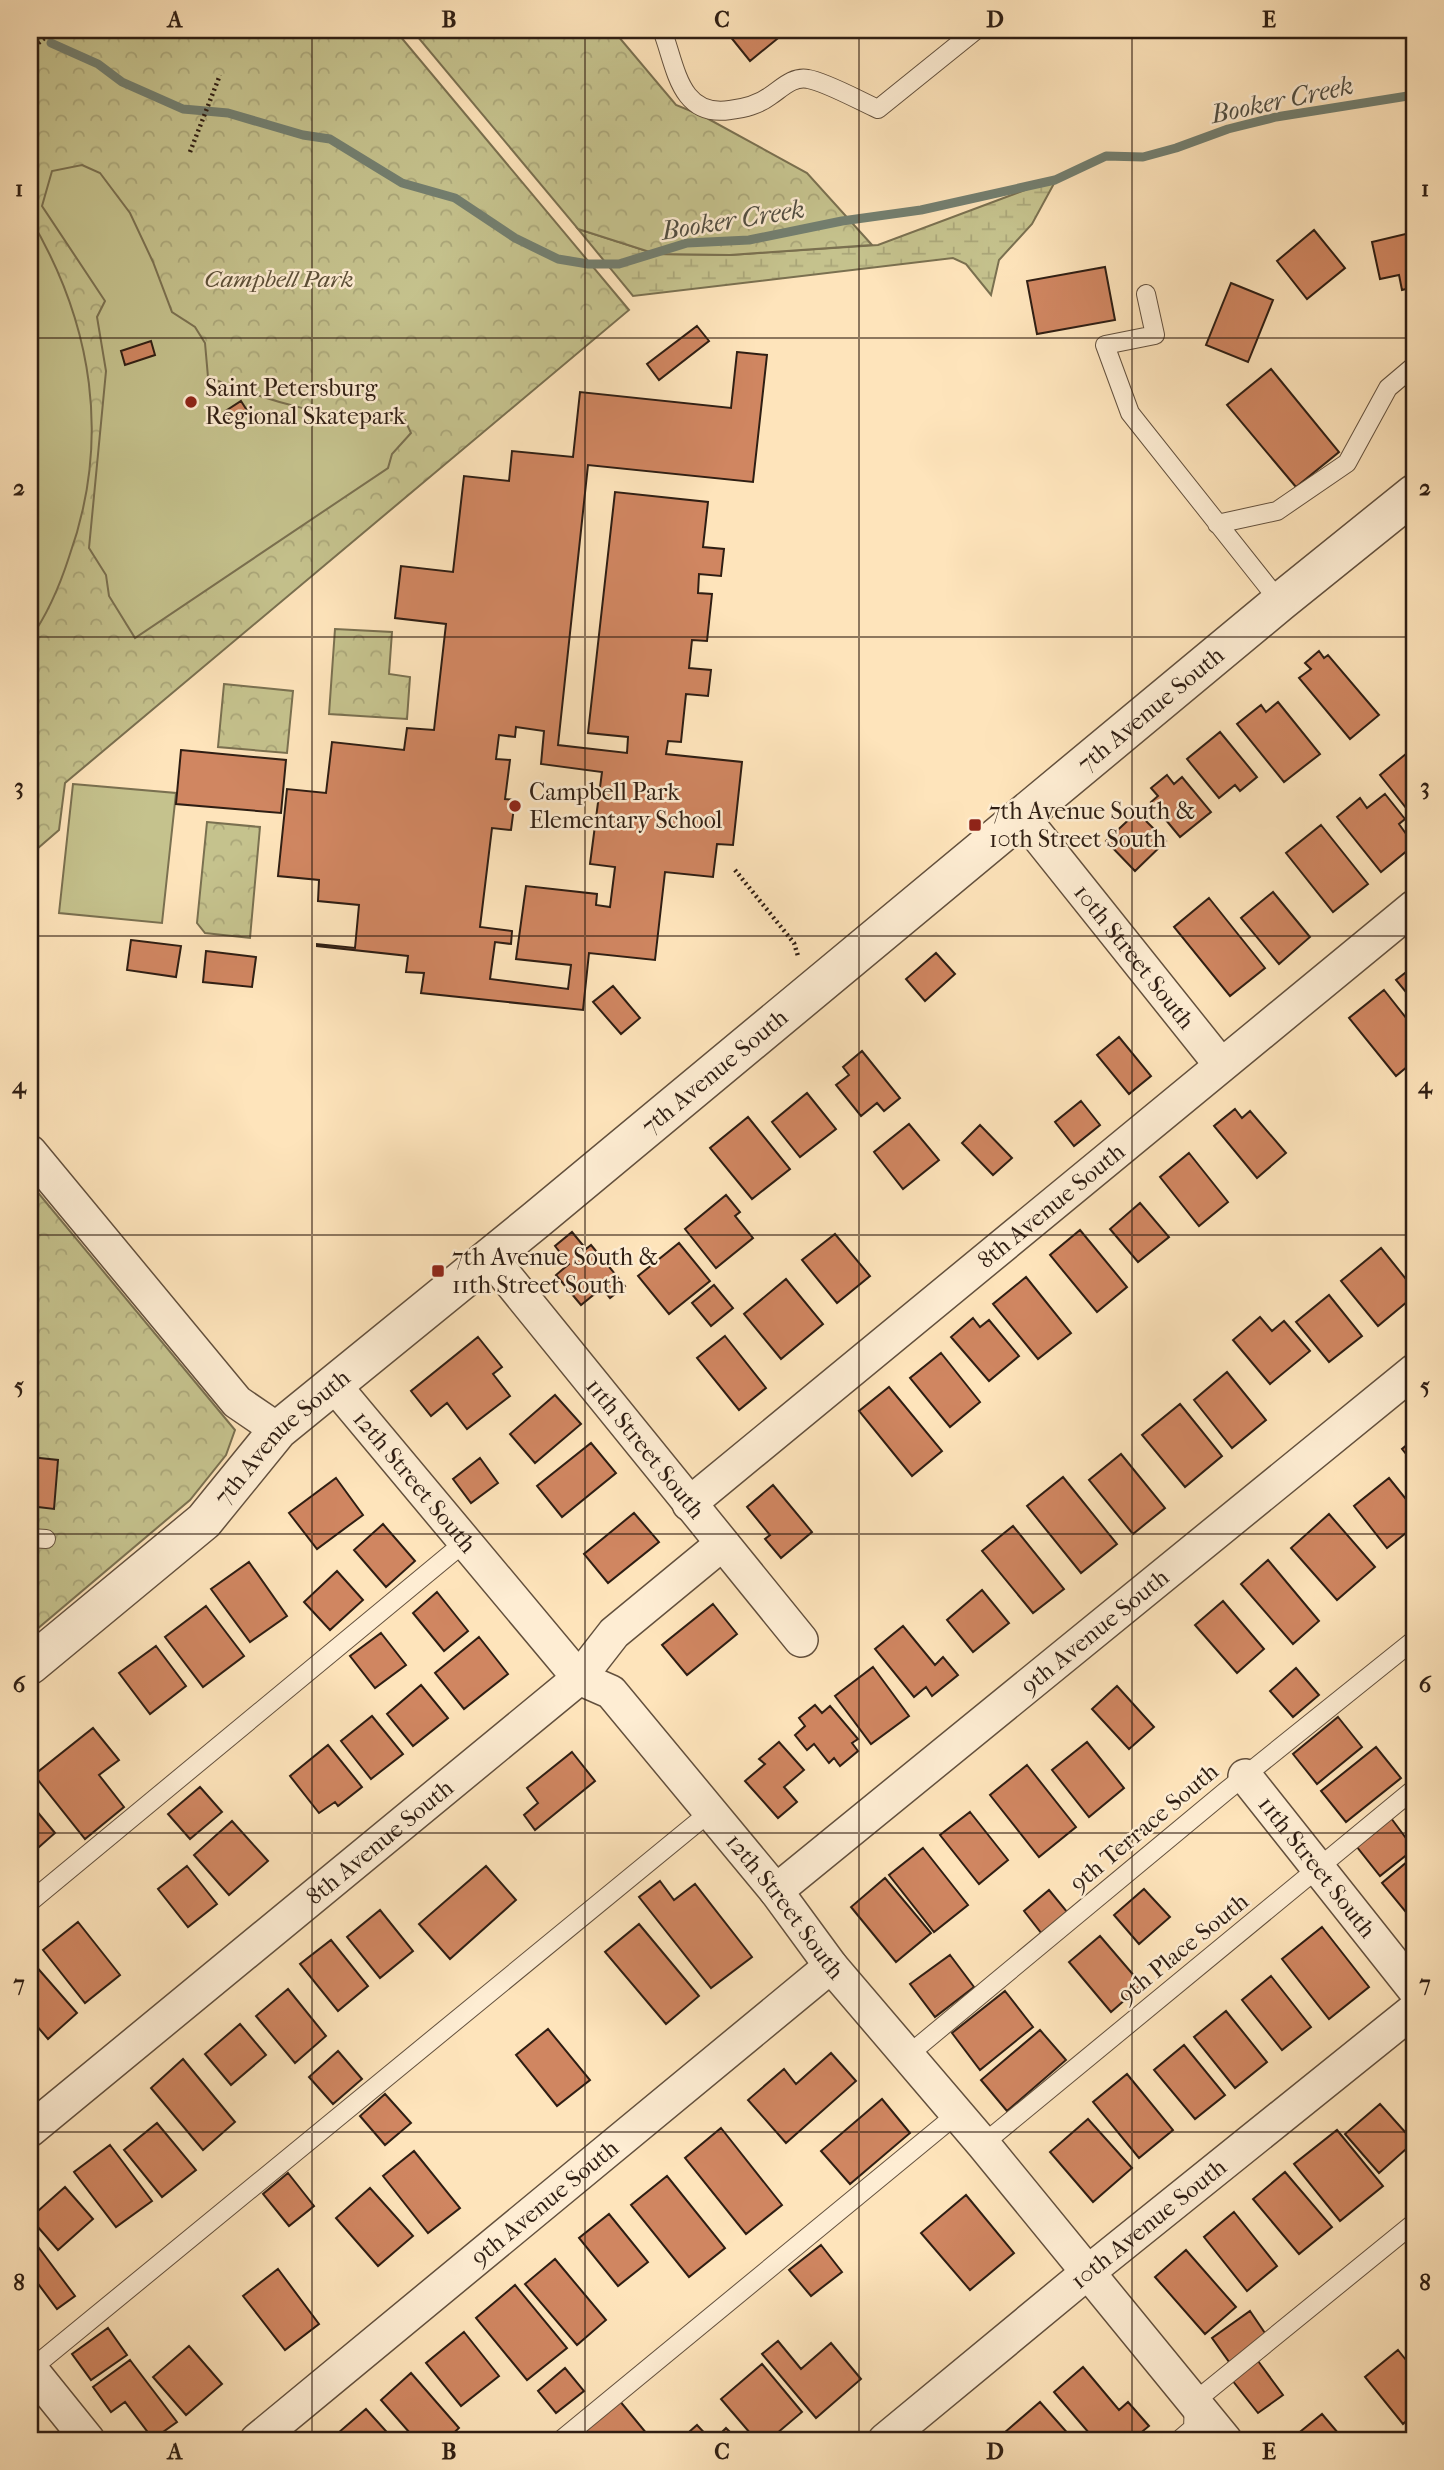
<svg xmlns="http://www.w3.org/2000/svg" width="1444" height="2470" viewBox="0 0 1444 2470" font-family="'IM FELL French Canon',serif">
<defs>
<pattern id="wetland-marsh" width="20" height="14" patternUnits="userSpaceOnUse" patternTransform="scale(1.75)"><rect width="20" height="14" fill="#c5c28d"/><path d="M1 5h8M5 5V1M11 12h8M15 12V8" fill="none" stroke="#aaa679"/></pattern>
<pattern id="park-crowns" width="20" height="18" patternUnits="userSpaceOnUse" patternTransform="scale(1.75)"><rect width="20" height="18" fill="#c5c28d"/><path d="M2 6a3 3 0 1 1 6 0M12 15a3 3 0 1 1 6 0" fill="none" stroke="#aaa679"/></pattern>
</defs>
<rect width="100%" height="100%" fill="#fee4bb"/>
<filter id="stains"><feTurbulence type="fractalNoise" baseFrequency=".00286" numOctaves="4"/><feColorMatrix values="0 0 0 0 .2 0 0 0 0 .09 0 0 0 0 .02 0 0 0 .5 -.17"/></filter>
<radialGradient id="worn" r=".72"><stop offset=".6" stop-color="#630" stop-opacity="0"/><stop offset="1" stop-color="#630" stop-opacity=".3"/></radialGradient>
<path fill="url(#wetland-marsh)" stroke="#7a7050" stroke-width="2" d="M1057,178L1032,224L999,260L991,295L966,264L953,258L633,296L578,229L656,254L730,255L878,245Z"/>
<path fill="url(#park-crowns)" stroke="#7a7050" stroke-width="2" d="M45,30H395L629,310L65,783L59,830L30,855V43Z
M412,30H613L676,105L703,116L807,173L872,245L730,255L656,254L578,229Z
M335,629L392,632L389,674L410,677L407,719L329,714Z
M224,684L293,691L287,753L218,747Z
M207,822L260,827L250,938L205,933L197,923Z
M30,1183L235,1430L226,1455L190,1500L30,1635Z"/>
<path fill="#c5c28d" stroke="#7a7050" stroke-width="2" d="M82,165L100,173L130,213L153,262L172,312L195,327L205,343L208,377C264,400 344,424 405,420L411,433L392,454L388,468L135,638L109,596L106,575L89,548L106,371L97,317L105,301L42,206L52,171Z
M30,218C93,324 111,440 69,557C60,585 47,615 30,639Z
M73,784L176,793L162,923L59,913Z"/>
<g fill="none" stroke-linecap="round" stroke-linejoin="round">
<path stroke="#737f70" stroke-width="9" d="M51,43L98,64L122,82L183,109L228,113L303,135L330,139L402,183L455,198L515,238L558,259L588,264H619L687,243L749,240L842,221L921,210L1055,180L1106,156L1143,157L1176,148L1228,129L1276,117L1414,95"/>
</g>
<path fill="#d08661" stroke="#2f1e13" stroke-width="2" fill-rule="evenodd" d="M725,30H788L750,61Z
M1314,230L1345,268L1307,299L1277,261Z
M1414,232V287L1402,290L1399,275L1380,279L1372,242Z
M1105,267L1115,320L1037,334L1027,281Z
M1231,283L1273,300L1248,362L1206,345Z
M697,326L709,341L659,380L647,364Z
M151,341L155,355L125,365L121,351Z
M737,352L767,355L753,482L588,465L558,745L627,753L628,737L588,733L615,492L708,502L703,547L724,549L721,576L699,574L698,593L712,594L707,641L692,640L689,668L711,670L708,696L686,694L681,742L668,741L666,754L742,762L733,845L717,844L713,877L665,872L655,960L589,953L583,1010L421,993L424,973L406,972L408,956L317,946V944L355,948L359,905L318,901L319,880L278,876L287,789L326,793L332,742L404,750L407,728L434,730L446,624L395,618L401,566L453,572L464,476L509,481L512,451L573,457L580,392L731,408ZM516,727L544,731L541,764L602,772L590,864L615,867L610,907L596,905L597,894L526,886L516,959L571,965L568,989L490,979L495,942L511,944L512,931L480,927L492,828L511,830L515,800L505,799L510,760L496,759L499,735L515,737Z
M1271,369L1339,452L1296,487L1227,405Z
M241,401L248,412L232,424L224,412Z
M1319,651L1324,658L1328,655L1379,715L1350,739L1299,678L1311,669L1305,663Z
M1278,702L1320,754L1284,782L1237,724L1261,705L1266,712Z
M1220,732L1257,777L1240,791L1235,785L1219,798L1187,759Z
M1412,749L1414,751V818L1380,775Z
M181,750L286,760L281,813L176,804Z
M1167,775L1174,784L1182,777L1211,812L1180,837L1151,802L1158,796L1151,788Z
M1385,794L1405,819L1399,824L1414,845L1381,872L1337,817L1360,798L1367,808Z
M1137,812L1166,841L1135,871L1106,841Z
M1321,825L1368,884L1333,912L1286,853Z
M1273,892L1310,937L1279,964L1241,918Z
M1209,898L1265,968L1230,996L1174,927Z
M131,940L181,946L176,977L127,970Z
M206,951L256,957L252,987L203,982Z
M936,953L955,974L925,1001L906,979Z
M1414,966V1002L1396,980Z
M613,986L640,1018L621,1034L593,1002Z
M1384,990L1414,1028V1061L1396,1076L1349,1018Z
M1119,1037L1151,1076L1129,1094L1097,1055Z
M862,1051L900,1098L884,1111L877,1103L861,1116L836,1085L849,1075L843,1067Z
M807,1093L836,1129L800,1157L772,1122Z
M1081,1101L1100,1125L1074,1146L1055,1122Z
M1235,1109L1242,1118L1250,1111L1286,1153L1257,1178L1214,1126Z
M748,1117L790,1169L752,1199L710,1148Z
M909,1124L939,1160L903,1189L874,1152Z
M980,1125L1012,1158L993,1175L962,1143Z
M1189,1153L1228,1202L1199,1226L1160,1177Z
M726,1195L740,1212L735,1216L753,1238L716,1268L685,1229Z
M1140,1203L1169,1237L1138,1262L1110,1229Z
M1080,1230L1127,1287L1097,1312L1050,1255Z
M572,1232L586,1249L591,1245L625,1286L610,1298L602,1288L581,1305L556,1275L569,1264L555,1246Z
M835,1234L870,1276L837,1303L802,1260Z
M679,1243L710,1281L669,1314L638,1276Z
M1381,1248L1414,1289V1296L1378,1326L1341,1281Z
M1026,1277L1071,1333L1038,1359L993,1304Z
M786,1279L823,1324L781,1359L744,1314Z
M714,1285L733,1308L711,1326L692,1303Z
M1329,1295L1362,1336L1329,1362L1296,1322Z
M1260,1317L1272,1331L1284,1321L1310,1351L1270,1384L1233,1340Z
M973,1318L980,1327L989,1320L1019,1356L989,1381L951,1337Z
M725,1336L766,1388L739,1410L697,1358Z
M478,1337L502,1367L493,1374L510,1396L467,1429L447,1403L431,1416L411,1391Z
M941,1353L980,1402L950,1427L910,1378Z
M1227,1372L1266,1420L1232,1448L1194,1400Z
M889,1387L942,1451L912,1476L859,1411Z
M555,1395L581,1424L535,1463L510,1434Z
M1180,1404L1222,1456L1185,1487L1142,1435Z
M1414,1439V1464L1402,1449Z
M591,1443L616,1473L562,1517L537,1486Z
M1121,1454L1165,1508L1133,1534L1089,1480Z
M30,1457L58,1460L54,1509L30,1506Z
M480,1458L498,1483L471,1503L453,1479Z
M1063,1477L1117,1544L1081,1573L1027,1506Z
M336,1478L363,1515L317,1549L289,1513Z
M1389,1478L1414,1509V1543L1406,1533L1387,1548L1354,1506Z
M773,1485L812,1532L781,1558L765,1539L770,1535L747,1507Z
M634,1513L659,1542L608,1583L584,1554Z
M1329,1514L1375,1567L1337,1600L1291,1548Z
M383,1524L415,1561L386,1587L354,1550Z
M1013,1526L1064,1589L1033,1613L982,1551Z
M1268,1560L1319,1621L1293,1644L1241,1584Z
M249,1562L287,1616L250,1642L211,1589Z
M337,1571L363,1600L330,1630L304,1602Z
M982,1590L1009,1623L973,1652L947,1620Z
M437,1592L468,1631L444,1651L413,1613Z
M1223,1601L1264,1649L1237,1673L1195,1625Z
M713,1604L737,1634L687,1675L662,1645Z
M206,1606L244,1656L203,1687L165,1637Z
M903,1626L935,1665L943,1657L958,1675L932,1696L926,1687L914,1697L875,1649Z
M381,1633L406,1665L375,1688L350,1656Z
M479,1637L508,1674L464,1709L435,1673Z
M156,1646L186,1686L150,1714L119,1673Z
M873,1667L909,1716L871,1744L835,1696Z
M1296,1668L1319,1695L1293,1717L1270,1691Z
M421,1685L448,1718L413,1746L387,1714Z
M1117,1686L1154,1727L1129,1749L1092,1709Z
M815,1705L822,1713L830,1706L858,1739L852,1743L858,1751L840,1766L834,1758L829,1763L814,1744L807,1750L795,1735L805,1726L799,1718Z
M372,1716L403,1754L371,1779L341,1741Z
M1338,1717L1362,1747L1317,1784L1293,1754Z
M93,1728L119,1760L99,1775L124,1807L85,1839L34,1775Z
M779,1742L804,1770L784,1787L797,1802L778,1818L745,1781L765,1764L759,1759Z
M1087,1742L1124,1788L1089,1817L1052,1770Z
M328,1745L362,1787L338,1806L335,1802L319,1813L290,1776Z
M1376,1747L1401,1778L1346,1822L1321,1791Z
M572,1752L595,1781L535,1830L524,1815L538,1803L527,1788Z
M1027,1765L1076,1827L1039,1857L990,1795Z
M200,1787L222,1812L190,1839L168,1814Z
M30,1803L55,1833L30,1855Z
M970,1812L1008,1860L979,1884L940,1835Z
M1388,1814L1414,1849L1380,1876L1353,1842Z
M232,1821L268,1861L229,1895L194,1855Z
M923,1848L968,1905L934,1932L889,1875Z
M1414,1856V1922L1382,1883Z
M187,1866L217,1904L188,1927L158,1889Z
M486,1866L516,1900L450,1959L419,1924Z
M885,1878L931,1933L896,1962L851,1907Z
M660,1881L674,1900L695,1884L752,1957L711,1988L639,1897Z
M1144,1889L1170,1917L1139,1944L1114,1915Z
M1049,1890L1068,1913L1042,1934L1024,1911Z
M380,1910L413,1951L380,1978L347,1937Z
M78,1922L120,1975L85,2003L43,1950Z
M639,1924L699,1996L666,2024L605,1952Z
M1322,1927L1369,1987L1329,2019L1282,1959Z
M1100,1936L1142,1985L1111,2012L1069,1962Z
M331,1940L368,1986L338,2011L300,1964Z
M950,1955L974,1987L935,2017L910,1984Z
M34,1964L77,2013L48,2039L30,2018V1968Z
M1271,1976L1311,2027L1282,2050L1242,2000Z
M288,1989L326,2036L295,2063L256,2016Z
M1005,1991L1033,2027L980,2070L952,2033Z
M1226,2011L1267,2062L1235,2088L1194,2037Z
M240,2024L266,2055L231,2085L205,2054Z
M548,2029L590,2080L557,2106L516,2055Z
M1040,2030L1066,2060L1007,2111L981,2080Z
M1184,2045L1225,2095L1195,2119L1154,2070Z
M338,2051L362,2079L333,2104L309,2077Z
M831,2053L856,2081L786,2143L748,2100L784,2069L796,2084Z
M183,2059L235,2122L203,2150L151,2088Z
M1127,2074L1173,2130L1139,2158L1093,2102Z
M385,2094L411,2123L385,2145L360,2116Z
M882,2099L910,2133L850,2184L821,2151Z
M1380,2104L1414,2142L1379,2173L1345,2134Z
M1088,2119L1132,2168L1093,2202L1050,2152Z
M157,2123L196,2170L162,2197L124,2150Z
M721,2128L782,2205L746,2234L685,2158Z
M1337,2130L1383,2186L1340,2221L1294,2164Z
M110,2145L152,2201L116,2227L74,2172Z
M414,2151L460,2208L428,2233L383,2176Z
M1285,2172L1332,2227L1299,2254L1253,2199Z
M288,2173L314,2206L289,2226L263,2194Z
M667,2176L725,2248L689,2277L631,2205Z
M65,2187L93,2219L58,2250L30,2218Z
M370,2188L413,2236L378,2266L336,2218Z
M966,2195L1014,2253L970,2290L921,2233Z
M1234,2212L1277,2266L1247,2291L1204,2237Z
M609,2214L648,2262L618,2286L579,2238Z
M30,2236L75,2296L57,2309L30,2273Z
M821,2245L842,2272L811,2296L789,2270Z
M1186,2250L1236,2307L1205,2334L1155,2277Z
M555,2259L606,2320L577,2345L525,2284Z
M278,2269L319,2324L285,2350L243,2296Z
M515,2285L567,2348L527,2380L476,2318Z
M1250,2311L1269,2339L1232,2366L1212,2338Z
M108,2328L127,2355L91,2380L72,2354Z
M464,2332L499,2376L461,2406L426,2363Z
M778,2341L801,2369L831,2343L861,2379L816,2418L762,2354Z
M189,2346L222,2384L186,2415L153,2377Z
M1398,2350L1414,2370V2414L1403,2424L1365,2377Z
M130,2360L177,2422L153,2439L125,2402L111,2412L93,2387Z
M1258,2361L1283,2395L1258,2413L1232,2380Z
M762,2364L802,2412L769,2440H756L721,2399Z
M1083,2367L1119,2410L1128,2402L1149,2426L1132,2440H1095L1054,2392Z
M565,2368L584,2391L556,2413L538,2391Z
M411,2373L459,2428L446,2440H416L381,2400Z
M619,2400L652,2440H587L580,2432Z
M1040,2402L1071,2437L1068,2440H1011L1004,2433Z
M366,2409L394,2440H344L338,2433Z
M1322,2414L1344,2440H1290Z
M697,2425L711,2440H680Z
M726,2428L738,2440H714Z"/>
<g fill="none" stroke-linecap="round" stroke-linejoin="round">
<defs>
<path id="service" d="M662,30C676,66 679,118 730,110C745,108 758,105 770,96C782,88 793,76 808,79C826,82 860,101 878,109L976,30
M1146,294L1155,335L1105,345L1130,413L1280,602
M1217,524L1277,511L1347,463L1388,388L1414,366
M30,1538L46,1539
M30,1902L465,1542
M908,2055L1226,1791L1414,1640
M983,2144L1414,1789
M31,2369L710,1812
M561,2440L957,2114
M1179,2440L1193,2428L1194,2402L1414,2223"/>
<g id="minor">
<path id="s1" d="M1022,816L1221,1065"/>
<path d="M30,1152L237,1402L278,1430"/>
<path id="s2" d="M491,1258L801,1640"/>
<path id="s3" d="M334,1385L579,1678L611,1692L776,1891L831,1966L983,2144L1225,2440"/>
<path id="s4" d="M689,1504L1414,907"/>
<path id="s5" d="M1245,1776L1414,1989"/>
<path id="s6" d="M776,1891L1414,1371"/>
<path id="s7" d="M30,2130L579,1678L614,1633L722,1544"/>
<path d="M30,2368L88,2440"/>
<path id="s8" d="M257,2440L831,1966"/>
<path id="s9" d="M885,2440L1087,2273L1414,2010"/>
</g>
<g id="tertiary">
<path id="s10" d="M30,1665L204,1521L278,1430L536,1220L1280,602L1414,494"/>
</g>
</defs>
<use href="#service" stroke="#63503d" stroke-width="20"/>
<use href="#minor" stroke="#63503d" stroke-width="36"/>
<use href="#tertiary" stroke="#63503d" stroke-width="41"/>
<path stroke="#2f1e13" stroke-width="4.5" stroke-dasharray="2 3.5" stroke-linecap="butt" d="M30,50L54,30
M190,152L220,75
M735,870L794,943L798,956"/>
<use href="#service" stroke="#feedd3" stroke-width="18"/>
<use href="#minor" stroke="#feedd3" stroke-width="33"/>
<use href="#tertiary" stroke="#feedd3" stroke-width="38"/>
</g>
<path fill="none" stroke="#2f1e13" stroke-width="2" stroke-opacity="0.55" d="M312,30V2440M585,30V2440M859,30V2440M1132,30V2440M30,338H1414M30,637H1414M30,936H1414M30,1235H1414M30,1534H1414M30,1833H1414M30,2132H1414"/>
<g fill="#8f2418" stroke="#feedd3" stroke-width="2.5">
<circle cx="191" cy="402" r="7"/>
<circle cx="515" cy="806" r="7"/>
<rect x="968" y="818" width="14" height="14" rx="3.5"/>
<rect x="431" y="1264" width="14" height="14" rx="3.5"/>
</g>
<g text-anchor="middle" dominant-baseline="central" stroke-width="5" stroke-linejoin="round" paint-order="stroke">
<g font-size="24" font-style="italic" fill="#5c4f38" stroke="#feedd3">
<text x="279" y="279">Campbell Park</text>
</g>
<g font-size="24" fill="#2f1e13" stroke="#feedd3" text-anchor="start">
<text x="205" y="388">Saint Petersburg<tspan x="205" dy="28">Regional Skatepark</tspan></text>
<text x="529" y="792">Campbell Park<tspan x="529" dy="28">Elementary School</tspan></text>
<text x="989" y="811">7th Avenue South &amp;<tspan x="989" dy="28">10th Street South</tspan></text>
<text x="452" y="1257">7th Avenue South &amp;<tspan x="452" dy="28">11th Street South</tspan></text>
</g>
<g font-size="24" fill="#2f1e13" stroke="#feedd3">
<text stroke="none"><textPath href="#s10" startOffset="1475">7th Avenue South</textPath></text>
<text stroke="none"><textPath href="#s1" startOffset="180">10th Street South</textPath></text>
<text stroke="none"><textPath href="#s10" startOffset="908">7th Avenue South</textPath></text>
<text stroke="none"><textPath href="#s4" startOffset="469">8th Avenue South</textPath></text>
<text stroke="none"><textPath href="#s10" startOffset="341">7th Avenue South</textPath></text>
<text stroke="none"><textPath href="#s2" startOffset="245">11th Street South</textPath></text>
<text stroke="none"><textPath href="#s3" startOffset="126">12th Street South</textPath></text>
<text stroke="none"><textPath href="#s6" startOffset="411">9th Avenue South</textPath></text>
<text transform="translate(1144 1827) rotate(-40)">9th Terrace South</text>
<text stroke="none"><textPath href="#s7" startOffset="453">8th Avenue South</textPath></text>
<text stroke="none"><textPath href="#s5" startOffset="116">11th Street South</textPath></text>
<text stroke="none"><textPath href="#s3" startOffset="693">12th Street South</textPath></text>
<text transform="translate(1183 1948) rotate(-39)">9th Place South</text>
<text stroke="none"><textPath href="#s8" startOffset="373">9th Avenue South</textPath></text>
<text stroke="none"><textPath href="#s9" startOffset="341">10th Avenue South</textPath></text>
</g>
<g font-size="26" font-style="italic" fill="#514e42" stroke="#feedd3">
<text transform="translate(1282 100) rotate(-12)">Booker Creek</text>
<text transform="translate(733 220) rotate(-9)">Booker Creek</text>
</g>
</g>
<rect width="1444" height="2470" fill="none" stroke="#fee4bb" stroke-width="77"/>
<rect x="38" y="38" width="1368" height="2394" fill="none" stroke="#2f1e13" stroke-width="2.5"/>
<g font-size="23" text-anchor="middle" font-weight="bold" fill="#2f1e13">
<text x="175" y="27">A</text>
<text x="449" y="27">B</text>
<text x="722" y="27">C</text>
<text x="995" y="27">D</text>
<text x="1269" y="27">E</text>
<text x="19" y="196">1</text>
<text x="1425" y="196">1</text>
<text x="19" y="495">2</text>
<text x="1425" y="495">2</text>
<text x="19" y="794">3</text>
<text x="1425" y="794">3</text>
<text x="19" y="1093">4</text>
<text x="1425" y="1093">4</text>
<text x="19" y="1393">5</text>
<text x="1425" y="1393">5</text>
<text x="19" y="1692">6</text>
<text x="1425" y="1692">6</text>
<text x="19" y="1991">7</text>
<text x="1425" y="1991">7</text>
<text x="19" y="2290">8</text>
<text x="1425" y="2290">8</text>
<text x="175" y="2459">A</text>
<text x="449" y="2459">B</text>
<text x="722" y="2459">C</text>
<text x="995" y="2459">D</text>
<text x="1269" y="2459">E</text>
</g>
<rect width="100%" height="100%" filter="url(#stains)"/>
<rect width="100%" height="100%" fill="url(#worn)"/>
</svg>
